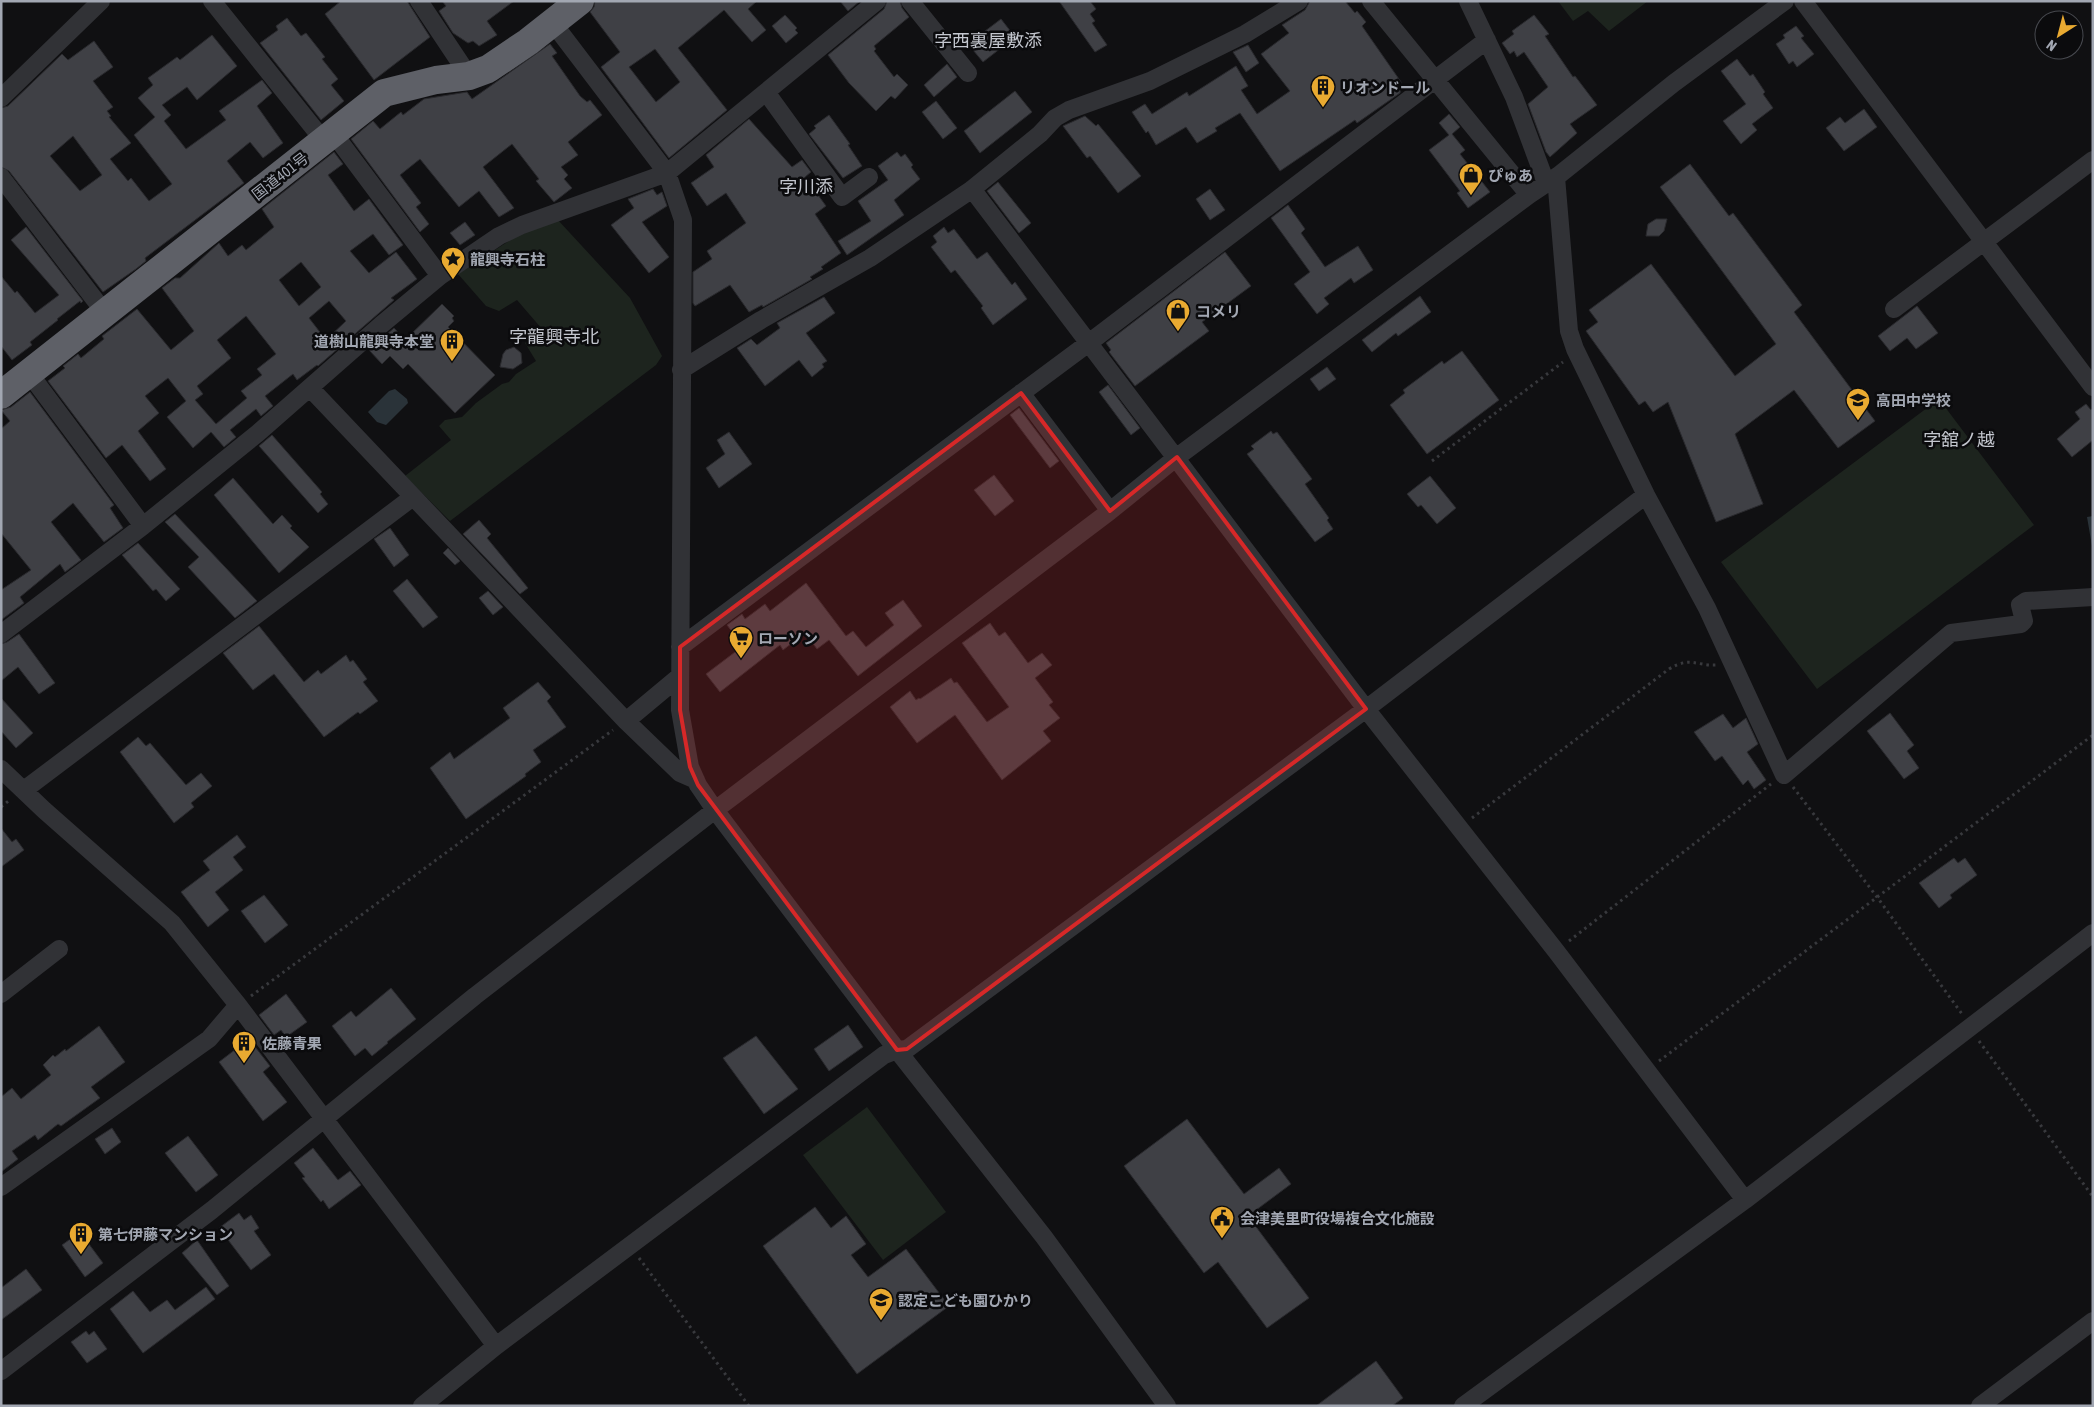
<svg xmlns="http://www.w3.org/2000/svg" width="2094" height="1407" viewBox="0 0 2094 1407" font-family="'Asap Condensed','Noto Sans JP',sans-serif">
<rect width="100%" height="100%" fill="#101012"/>
<path fill="#1d241e" d="M1558,1H1648L1609,31L1588,11L1573,21Z
M557,219L630,298L662,356L656,365L450,521L405,476L451,440L439,426L445,420L462,417L476,403L502,384L509,382L516,374L536,361L525,343L542,329L517,300L499,311L486,306L458,274L515,237Z
M1939,399L2034,525L1817,689L1721,562Z
M867,1107L946,1212L883,1260L803,1155Z"/>
<path fill="#2a3339" d="M395,389L407,399L408,403L386,425L377,422L368,412L389,391Z
M2093,516V552L2087,517Z"/>
<path fill="#3f4045" stroke="#2a2a2e" fill-rule="evenodd" d="M341,1H407L430,37L374,80L325,14Z
M442,1H514L487,21L497,35L479,46L473,41L468,43L453,33L439,11L446,6Z
M595,1H757L748,9L766,30L752,42L724,10L678,48L727,110L669,158L601,67L620,52L590,12L594,7ZM655,49L680,82L656,102L629,67Z
M840,1H860L848,11Z
M887,1H900L902,8L909,17L874,46L876,49L874,51L894,77L897,74L908,85L895,99L891,96L876,111L849,83L828,55L884,9Z
M1059,1H1090L1096,9L1090,14L1095,21L1092,23L1107,45L1095,52Z
M1310,1H1345L1355,13L1357,11L1366,22L1362,26L1401,82L1400,93L1357,123L1355,120L1280,171L1240,113L1215,128L1217,131L1197,143L1186,127L1156,145L1148,131L1146,133L1132,112L1145,104L1152,114L1187,92L1189,96L1236,66L1248,86L1241,90L1257,114L1290,91L1261,54L1289,33L1282,25L1305,10Z
M785,15L797,28L795,30L798,33L786,43L772,26Z
M1534,15L1549,34L1545,36L1573,77L1575,76L1597,105L1570,124L1577,133L1550,157L1546,152L1528,104L1548,87L1524,52L1517,57L1514,51L1510,54L1502,43L1514,34L1512,31Z
M287,18L301,36L306,33L325,57L322,59L338,79L331,85L344,101L321,120L260,43L278,30L276,26Z
M1001,19L1015,37L983,62L968,44Z
M1796,26L1804,36L1801,38L1814,54L1797,67L1793,61L1789,64L1776,44L1785,38L1783,35Z
M212,35L237,66L197,100L187,87L162,105L171,115L164,121L186,149L226,120L219,111L262,80L272,93L257,106L283,143L263,158L250,142L227,161L244,183L145,258L146,261L136,269L103,292L9,171L1,167V108L8,106L62,54L68,60L94,41L113,67L93,81L113,107L107,111L111,116L109,117L131,143L110,159L128,181L131,178L149,201L172,184L134,135L155,117L138,98L153,85L148,78L177,57L180,60ZM73,136L102,175L80,191L50,156Z
M550,44L557,53L552,56L580,96L587,102L590,100L602,115L568,142L578,155L561,167L568,175L564,179L572,188L554,202L536,181L539,179L512,144L483,167L514,208L499,217L479,191L459,207L420,159L400,175L421,203L416,207L429,224L420,232L351,139L373,121L380,129L401,112L403,115L424,99L467,92L472,99Z
M1248,45L1259,63L1246,72L1233,52Z
M1737,59L1750,76L1753,74L1765,92L1763,94L1773,108L1752,124L1757,130L1741,144L1723,121L1746,104L1721,71Z
M947,64L957,77L934,97L924,85Z
M1015,91L1032,112L980,153L964,131Z
M936,101L957,128L943,139L922,112Z
M1864,109L1877,127L1844,151L1826,128L1840,117L1845,123Z
M1449,114L1460,127L1452,134L1465,150L1460,154L1490,192L1468,208L1457,193L1460,191L1429,150L1449,135L1439,123Z
M829,115L850,144L848,145L862,166L843,178L809,134L816,128L814,126Z
M1085,116L1096,126L1098,124L1141,176L1118,193L1090,156L1087,158L1063,126Z
M749,119L792,167L802,160L811,172L805,177L826,206L815,214L841,253L821,267L823,269L810,277L812,279L763,307L762,305L749,312L730,285L695,306L693,303V272L712,259L707,251L746,223L726,193L707,206L691,183L714,167L706,155Z
M334,152L343,164L328,175L354,211L369,199L403,245L389,255L373,234L350,251L369,273L396,252L417,279L391,298L394,300L318,366L317,365L297,380L293,374L265,396L273,406L261,416L256,409L230,430L236,437L224,447L211,432L193,448L167,417L186,401L168,378L145,396L159,413L138,431L166,469L150,481L122,445L106,458L48,381L65,368L63,366L78,354L81,358L104,339L102,336L137,309L171,350L194,331L162,288L175,278H180L219,243L228,256L242,245L246,250L274,227L262,209ZM301,262L321,287L299,306L279,280ZM329,301L346,321L326,340L309,318ZM246,316L276,354L257,369L262,375L241,391L247,398L216,424L195,400L203,394L197,386L231,358L217,340Z
M897,152L901,157L905,154L913,165L911,167L920,179L894,200L904,215L847,255L838,241L871,221L858,201L888,180L878,166Z
M1690,164L1729,216L1733,213L1802,305L1794,312L1875,421L1838,448L1794,390L1735,434L1763,504L1716,522L1668,402L1653,412L1645,401L1639,405L1586,331L1598,322L1589,310L1651,264L1735,376L1776,344L1660,187Z
M998,182L1031,223L1019,233L987,191Z
M653,189L657,195L662,192L667,206L642,222L669,257L649,273L611,225L634,208L628,199Z
M1210,189L1225,210L1210,220L1196,199Z
M1288,205L1305,229L1301,233L1325,267L1358,246L1373,270L1354,283L1351,278L1324,298L1329,304L1317,314L1294,284L1310,272L1271,218Z
M1656,219H1667L1664,231L1659,236H1646L1648,224Z
M465,222L475,235L460,245L450,233Z
M26,227L83,301L81,303L80,301L57,319L58,320L30,342L32,345L12,360L1,346V276L15,293L17,291L35,313L59,295L11,240Z
M944,227L948,233L954,229L977,259L987,252L1012,285L1015,282L1027,299L993,325L981,308L983,306L955,270L951,273L931,247L937,242L933,236Z
M1225,252L1251,286L1202,322L1209,331L1135,386L1109,352L1111,350L1106,343Z
M1420,296L1431,312L1398,336L1396,333L1372,352L1362,340Z
M824,297L835,313L806,333L827,361L822,364L824,367L812,377L799,360L765,386L737,348L751,339L757,345L780,328L777,323Z
M442,304L454,316L452,318L454,321L448,327L495,375L455,413L408,364L403,369L390,356L382,364L369,350L394,328L405,340Z
M1917,306L1938,333L1916,349L1907,338L1890,351L1878,336Z
M514,347L521,353L522,363L513,369L500,367L503,354L506,350Z
M1462,351L1499,400L1427,454L1390,405L1405,393L1403,390L1442,361L1444,364Z
M1327,367L1336,379L1319,391L1310,379Z
M1108,385L1140,428L1131,435L1099,392Z
M30,392L114,505L110,508L123,528L104,542L73,503L51,522L81,560L65,572L60,564L20,597L24,603L1,620V590L31,570L1,533V429L10,421L1,410L11,407Z
M2086,404L2091,410L2093,408V440L2072,457L2057,439L2080,419L2075,412Z
M1019,408L1059,461L1050,468L1010,415Z
M1271,431L1273,434L1277,432L1312,479L1305,484L1329,518L1327,520L1333,529L1315,542L1247,454L1254,449L1251,446Z
M729,432L752,464L719,488L706,468L725,454L717,440Z
M272,435L322,492L320,494L328,504L318,513L259,446Z
M994,475L1014,501L995,516L974,490Z
M1430,476L1456,508L1437,524L1421,505L1418,507L1407,494Z
M233,478L273,524L282,515L292,526L290,528L309,547L279,573L214,495Z
M175,514L257,601L235,618L188,567L199,557L165,522Z
M479,520L491,534L487,538L528,588L520,594L463,534Z
M390,528L409,555L394,567L374,539Z
M138,543L180,589L166,601L156,589L153,591L122,555Z
M448,548L460,561L455,565L443,553Z
M407,579L438,617L423,628L393,591Z
M806,583L846,636L853,631L866,647L894,625L885,613L903,600L922,626L858,676L829,640L817,649L805,633L783,650L780,645L720,692L706,674L743,646L727,625L742,614L745,619L765,604L770,611Z
M488,591L503,607L493,615L479,598Z
M990,623L999,636L1005,632L1028,663L1042,653L1052,665L1035,678L1053,702L1049,705L1060,718L1043,731L1051,741L1002,780L955,715L917,743L890,707L910,691L916,700L919,698L920,699L951,678L954,683L957,682L987,722L1009,707L962,643Z
M259,626L304,682L318,670L321,674L346,655L350,662L353,660L367,679L363,682L378,701L360,714L358,712L324,737L274,674L253,690L223,653Z
M19,634L55,683L39,694L18,667L1,681V644L7,642Z
M538,682L551,697L547,701L566,727L533,750L541,762L525,774L526,776L466,819L430,768L450,752L454,759L510,718L503,708Z
M1,698L33,733L16,748L1,731Z
M1890,713L1914,745L1907,751L1919,768L1904,779L1867,731Z
M1723,714L1733,728L1746,718L1758,744L1747,752L1766,780L1754,789L1748,780L1743,785L1722,756L1715,761L1694,732Z
M138,737L146,746L150,743L186,785L201,773L212,786L191,803L194,807L174,823L120,752Z
M1,828L12,842L16,839L24,850L1,867Z
M237,835L246,847L233,857L243,870L215,892L229,910L208,927L181,892L210,870L203,861Z
M1954,858L1958,863L1965,858L1977,875L1950,895L1952,898L1939,908L1919,883Z
M264,895L288,925L265,943L241,911Z
M391,988L416,1019L387,1042L388,1043L372,1056L365,1048L355,1056L332,1026L351,1011L356,1017Z
M286,994L307,1022L286,1037L281,1030L274,1035L259,1015Z
M848,1025L863,1047L829,1071L814,1049Z
M99,1026L125,1062L91,1087L100,1098L61,1126L58,1124L38,1140L35,1135L12,1151L18,1159L1,1172V1097L12,1088L21,1099L51,1075L43,1065L53,1055L55,1057L65,1049L66,1051Z
M756,1036L798,1089L764,1114L723,1058Z
M249,1039L270,1066L263,1072L287,1102L263,1121L219,1062Z
M1187,1119L1244,1194L1279,1168L1291,1184L1248,1216L1309,1298L1267,1328L1218,1262L1204,1273L1124,1166Z
M112,1128L121,1142L105,1154L95,1139Z
M188,1136L218,1175L196,1192L165,1153Z
M313,1148L338,1180L350,1171L361,1185L329,1209L323,1200L321,1202L302,1178L305,1177L294,1163Z
M815,1207L831,1228L846,1216L866,1244L851,1255L868,1277L906,1249L949,1306L857,1374L763,1246Z
M239,1213L244,1220L251,1215L259,1228L254,1231L271,1255L251,1270L219,1228Z
M80,1232L103,1263L85,1277L62,1245Z
M197,1240L229,1286L217,1295L182,1253Z
M26,1269L42,1290L1,1320V1288Z
M206,1287L215,1299L143,1353L110,1309L133,1291L150,1312L167,1300L175,1310Z
M86,1331L89,1335L94,1331L107,1349L87,1363L71,1342Z
M1376,1361L1403,1398L1392,1406H1316Z"/>
<g fill="none" stroke-linecap="round" stroke-linejoin="round">
<path stroke="#38393d" stroke-width="3" stroke-dasharray="2.5 4" stroke-linecap="butt" d="M1432,461L1563,362
M1793,787L1877,897L1962,1014
M1,807L11,799
M1472,818L1669,669C1690,656 1696,666 1716,665
M1569,941L1771,784
M251,996L613,730
M1979,1041L2093,1197
M1659,1061L2093,735
M639,1258L749,1406"/>
<path stroke="#313236" stroke-width="18" d="M212,1L324,141
M419,1L469,76
M910,1L968,73
M1371,1L1529,195
M1468,1L1514,97L1546,183
M1803,1L2093,387
M553,23L667,173L683,220L680,710L690,767L698,785L715,810L897,1050L1044,1237L1167,1406
M766,92L842,197L869,177
M1,98L101,1
M334,134L440,276
M1,177L105,313
M1556,177L1569,331L1575,349L1646,495L1707,608L1784,775L1951,633L2021,624L2024,621L2020,605L2026,601L2093,597
M972,189L1366,709L1556,951L1745,1200
M1894,309L2093,160
M681,370L761,320L870,258L971,190L1040,134L1055,118L1069,110L1150,81L1245,34L1299,1
M29,373L143,526
M310,388L626,721L680,773L696,780
M1021,393L1110,511
M1,634L143,526L258,433L381,325L440,276L499,236L522,225L667,173L877,1
M680,647L1090,342L1487,40
M626,721L680,676
M1,769L44,810L172,923L238,1005L496,1346
M24,790L413,497
M1,994L59,949
M1,1187L209,1039L238,1005
M1,1371L212,1210L475,996L715,810L1110,511L1177,457L1529,195L1559,175L1674,83L1785,1
M422,1406L496,1346L884,1055L897,1050L907,1049L1366,709L1646,495
M1463,1406L1745,1200L2093,933
M1980,1406L2093,1321"/>
<path stroke="#5e6067" stroke-width="28" d="M1,395L384,93L436,80L469,76L488,69L528,42L580,1"/>
</g>
<path fill="#d62828" fill-opacity="0.2" stroke="#d62828" stroke-width="4" stroke-linejoin="round" d="M1021,393L1110,511L1177,457L1366,709L907,1049L897,1050L698,785L690,767L680,710V647Z"/>
<defs>
<symbol id="building-pin" viewBox="-11 -11 22 30"><path d="M0 17L-7.5 6A9.5 9.5 0 1 1 7.5 6Z" fill="#e9aa31" stroke="#0b0b0d"/><path d="M-4-6H4V6H1V3H-1V6H-4ZM-2.5-4.3h1.7v1.8h-1.7ZM.8-4.3h1.7v1.8H.8ZM-2.5-1h1.7V.8h-1.7ZM.8-1h1.7V.8H.8Z" fill="#111"/></symbol>
<symbol id="shop-pin" viewBox="-11 -11 22 30"><path d="M0 17L-7.5 6A9.5 9.5 0 1 1 7.5 6Z" fill="#e9aa31" stroke="#0b0b0d"/><path d="M-5-2.5h2.3a2.7 3.5 0 0 1 5.4 0H5L5.5 6h-11ZM-1.5-2.5h3a1.5 2.3 0 0 0-3 0Z" fill="#111"/></symbol>
<symbol id="sight-pin" viewBox="-11 -11 22 30"><path d="M0 17L-7.5 6A9.5 9.5 0 1 1 7.5 6Z" fill="#e9aa31" stroke="#0b0b0d"/><path d="M0-6L1.8-2.2L6-1.7L2.9 1.2L3.7 5.4L0 3.3L-3.7 5.4L-2.9 1.2L-6-1.7L-1.8-2.2Z" fill="#111"/></symbol>
<symbol id="school-pin" viewBox="-11 -11 22 30"><path d="M0 17L-7.5 6A9.5 9.5 0 1 1 7.5 6Z" fill="#e9aa31" stroke="#0b0b0d"/><path d="M0-5L7-2L0 1L-7-2ZM-4 1L0 2.5L4 1V4Q0 6-4 4Z" fill="#111"/></symbol>
<symbol id="supermarket-pin" viewBox="-11 -11 22 30"><path d="M0 17L-7.5 6A9.5 9.5 0 1 1 7.5 6Z" fill="#e9aa31" stroke="#0b0b0d"/><path d="M-6-5.5h2.5l.6 2H6L4.5 2H-2.5L-4.4-4H-6ZM-1.5 3.2a1.3 1.3 0 1 0 .1 0ZM3 3.2a1.3 1.3 0 1 0 .1 0Z" fill="#111"/></symbol>
<symbol id="civic-pin" viewBox="-11 -11 22 30"><path d="M0 17L-7.5 6A9.5 9.5 0 1 1 7.5 6Z" fill="#e9aa31" stroke="#0b0b0d"/><path d="M-.6-6.5H3V-4.5H.6V-3L4-1V1h2V6H-6V1h2V-1L-.6-3ZM-1.2 2.5V6h2.4V2.5Z" fill="#111"/></symbol>
</defs>
<g fill-rule="evenodd">
<use href="#building-pin" x="1309" y="73" width="28" height="38"/>
<use href="#shop-pin" x="1457" y="161" width="28" height="38"/>
<use href="#sight-pin" x="439" y="245" width="28" height="38"/>
<use href="#shop-pin" x="1164" y="297" width="28" height="38"/>
<use href="#building-pin" x="438" y="327" width="28" height="38"/>
<use href="#school-pin" x="1844" y="386" width="28" height="38"/>
<use href="#supermarket-pin" x="727" y="624" width="28" height="38"/>
<use href="#building-pin" x="230" y="1029" width="28" height="38"/>
<use href="#civic-pin" x="1208" y="1204" width="28" height="38"/>
<use href="#building-pin" x="67" y="1220" width="28" height="38"/>
<use href="#school-pin" x="867" y="1286" width="28" height="38"/>
</g>
<g text-anchor="middle" dominant-baseline="central" stroke-width="5" stroke-linejoin="round" paint-order="stroke">
<g font-size="15" font-weight="bold" fill="#a2a7b2" stroke="#0b0b0d" text-anchor="start">
<text x="1340" y="87">リオンドール</text>
<text x="1488" y="175">ぴゅあ</text>
<text x="470" y="259">龍興寺石柱</text>
<text x="1196" y="311">コメリ</text>
<text x="434" y="341" text-anchor="end">道樹山龍興寺本堂</text>
<text x="1876" y="400">高田中学校</text>
<text x="758" y="638">ローソン</text>
<text x="262" y="1043">佐藤青果</text>
<text x="1240" y="1218">会津美里町役場複合文化施設</text>
<text x="98" y="1234">第七伊藤マンション</text>
<text x="898" y="1300">認定こども園ひかり</text>
</g>
<g font-size="15" fill="#a2a7b2" stroke="#0b0b0d">
<text transform="translate(280 176) rotate(-38)">国道401号</text>
</g>
<g font-size="18" fill="#c3c6ce" stroke="#0b0b0d">
<text x="988" y="40">字西裏屋敷添</text>
<text x="806" y="186">字川添</text>
<text x="554" y="336">字龍興寺北</text>
<text x="1959" y="439">字舘ノ越</text>
</g>
</g>
<rect width="2094" height="1407" fill="none" stroke="#a2a7b2" stroke-width="5"/>
<g transform="translate(2059 35) rotate(216)"><circle r="24" fill="#0b0b0d" stroke="#47494f"/>
<path d="M0-4L9 19L0 12L-9 19Z" fill="#e9aa31"/>
<text y="-8" font-size="14" font-weight="bold" text-anchor="middle" fill="#a2a7b2">N</text>
</g>
</svg>
